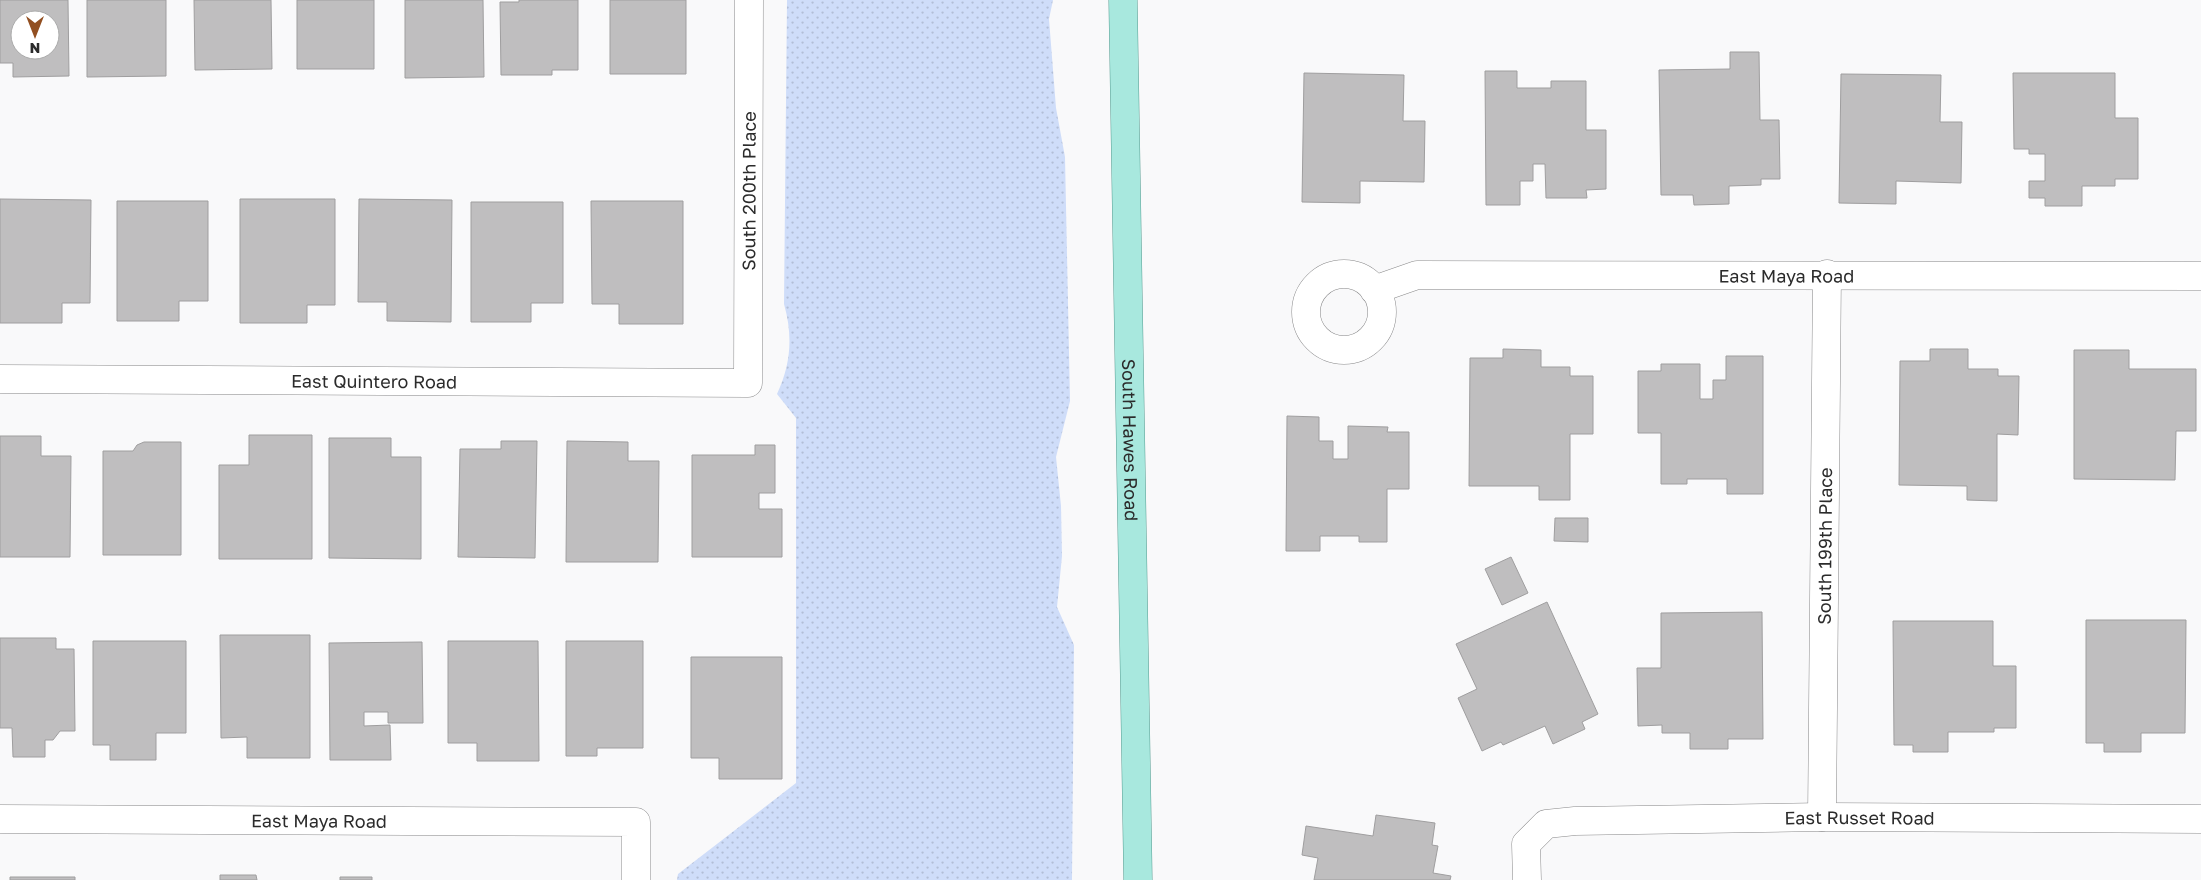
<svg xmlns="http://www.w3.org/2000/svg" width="2201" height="880" viewBox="0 0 2201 880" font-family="'Golos Text',sans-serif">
<defs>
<pattern id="park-dots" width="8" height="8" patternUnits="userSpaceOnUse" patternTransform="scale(1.25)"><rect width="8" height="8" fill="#cfddf9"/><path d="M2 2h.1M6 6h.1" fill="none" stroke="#b2bed6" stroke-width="1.8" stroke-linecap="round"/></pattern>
</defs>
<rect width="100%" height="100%" fill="#f9f9fa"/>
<path fill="url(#park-dots)" d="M787,0H1053L1049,19L1056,108L1065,157L1070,401L1056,457L1061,506L1062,556L1057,607L1074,645L1072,880H677L678,874L796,783V418L777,394C791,364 793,336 784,304Z"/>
<path fill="#bfbebf" stroke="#9f9e9f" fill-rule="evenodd" d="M0,0H68L69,76L13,77V63H0ZM20,20H50V50H20Z
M87,0H166V76L87,77Z
M194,0H271L272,69L195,70Z
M297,0H374V69H297Z
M405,0H483L484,77L405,78Z
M519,0H578V70H552V75H501L500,2H519Z
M610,0H686V74H610Z
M1730,52H1759L1760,120H1779L1780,179H1761V185L1729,186V204L1694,205L1693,195H1661L1659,70L1730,69Z
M1485,71H1517V88H1551V81H1586V130H1606V189L1586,190L1587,198H1546L1545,164H1533V181H1520V205H1486Z
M1304,73L1404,75L1403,121H1425L1424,182L1360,181V203L1302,202Z
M2013,73H2115V118H2138V179H2115V186H2082V206H2045V198H2029V181H2045V154H2029V149H2014Z
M1841,74L1941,75L1940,122H1962L1961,183L1896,181V204L1839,203Z
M0,199L91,200L90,303H62V323H0Z
M240,199H335V305H307V323H240Z
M359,199L452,200L451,322L387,321V302H358Z
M117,201H208V301H179V321H117Z
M591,201H683V324H619V304H592Z
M471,202H563V303H531V322H471Z
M1503,349L1541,350V367H1570V376H1593V434H1570V500H1539V486H1469L1470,358H1503Z
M1930,349H1968V369H1998V376H2019L2018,435L1997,434V501L1967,500V486L1899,485L1900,361H1930Z
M2074,350H2129V369H2196V431H2176L2175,480L2074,479Z
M1726,356H1763V494H1727V479H1687V484H1661V433H1638V371H1661V364H1700V399H1713V380H1726Z
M1287,416L1319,417V441H1333V459H1348V426L1388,427L1387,432H1409V489H1387V542H1359V536H1320V551H1286Z
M249,435H312V559H219V465H249Z
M0,436H41V456H71L70,557H0Z
M329,438H391V457H421V559L329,558Z
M501,441H537L535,558L458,557L460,449H501Z
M567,441L628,442V461H659L658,562H566Z
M144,442H181V555H103V451H133L137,445Z
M755,445H775V493H759V509H782V557H692V455H755Z
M1555,518H1588V542L1554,541Z
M1511,557L1528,593L1502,605L1485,569Z
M1547,602L1598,714L1582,722L1585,729L1553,744L1545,726L1503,745L1501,742L1482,751L1458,698L1477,689L1456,644Z
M1762,612L1763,739H1728V749H1690V733H1662V725L1638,726L1637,668H1661V613Z
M2086,620H2186L2185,733H2141V752H2104V743H2086Z
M1893,621H1993V666H2016V728H1994V732H1948V752H1913V745H1894Z
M220,635H310V758H247V737L221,738Z
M0,638H56V649H74L75,731H60L53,740H45V757H13L12,728H0Z
M93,641H186V733H156V760H110V745H93Z
M448,641H538L539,761H477V743H448Z
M566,641H643V748H597V756H566Z
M422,642L423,723H388V712H364V726L390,725L391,760H330L329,643Z
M691,657H782V779H719V758H691Z
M1376,815L1435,823L1432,845L1438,846L1433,873L1451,876L1450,880H1314L1318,858L1302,855L1306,826L1373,836Z
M220,875H256L257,880H220Z
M10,877H75V880H10Z
M340,877H372V880H340Z"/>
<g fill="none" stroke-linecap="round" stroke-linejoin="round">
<defs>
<g id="minor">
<circle cx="1344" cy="312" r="38"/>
<path id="s1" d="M1374,290L1417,275L2201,276"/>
<path id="s2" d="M0,379L748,383L749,0"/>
<path id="s3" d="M1822,817L1827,274"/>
<path id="s4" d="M0,819L636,822V880"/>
<path id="s5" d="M1527,880L1526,844L1546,824L1575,821L1822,817L2201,819"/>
</g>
<g id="major">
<path id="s6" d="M1123,0L1138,880"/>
</g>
</defs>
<use href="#minor" stroke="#89898a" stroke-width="29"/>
<use href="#major" stroke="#579c91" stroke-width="29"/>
<use href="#minor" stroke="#fff" stroke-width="28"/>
<use href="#major" stroke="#a8e8de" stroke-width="28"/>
</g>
<g text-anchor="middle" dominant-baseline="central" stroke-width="4" stroke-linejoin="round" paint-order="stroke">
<g font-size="18" fill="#2b2b2b" stroke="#fff">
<text stroke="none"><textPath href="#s2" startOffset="940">South 200th Place</textPath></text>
<text stroke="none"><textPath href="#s1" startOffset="415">East Maya Road</textPath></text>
<text stroke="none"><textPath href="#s2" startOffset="374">East Quintero Road</textPath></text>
<text stroke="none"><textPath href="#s6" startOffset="440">South Hawes Road</textPath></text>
<text stroke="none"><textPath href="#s3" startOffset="271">South 199th Place</textPath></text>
<text stroke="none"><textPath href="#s5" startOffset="378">East Russet Road</textPath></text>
<text stroke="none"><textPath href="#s4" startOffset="319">East Maya Road</textPath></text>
</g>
</g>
<g transform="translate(35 35) rotate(180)"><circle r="24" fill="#ffffff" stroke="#aaaaaa"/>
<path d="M0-4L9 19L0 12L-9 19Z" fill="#924f21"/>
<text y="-8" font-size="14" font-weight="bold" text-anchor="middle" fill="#2b2b2b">N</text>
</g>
</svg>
